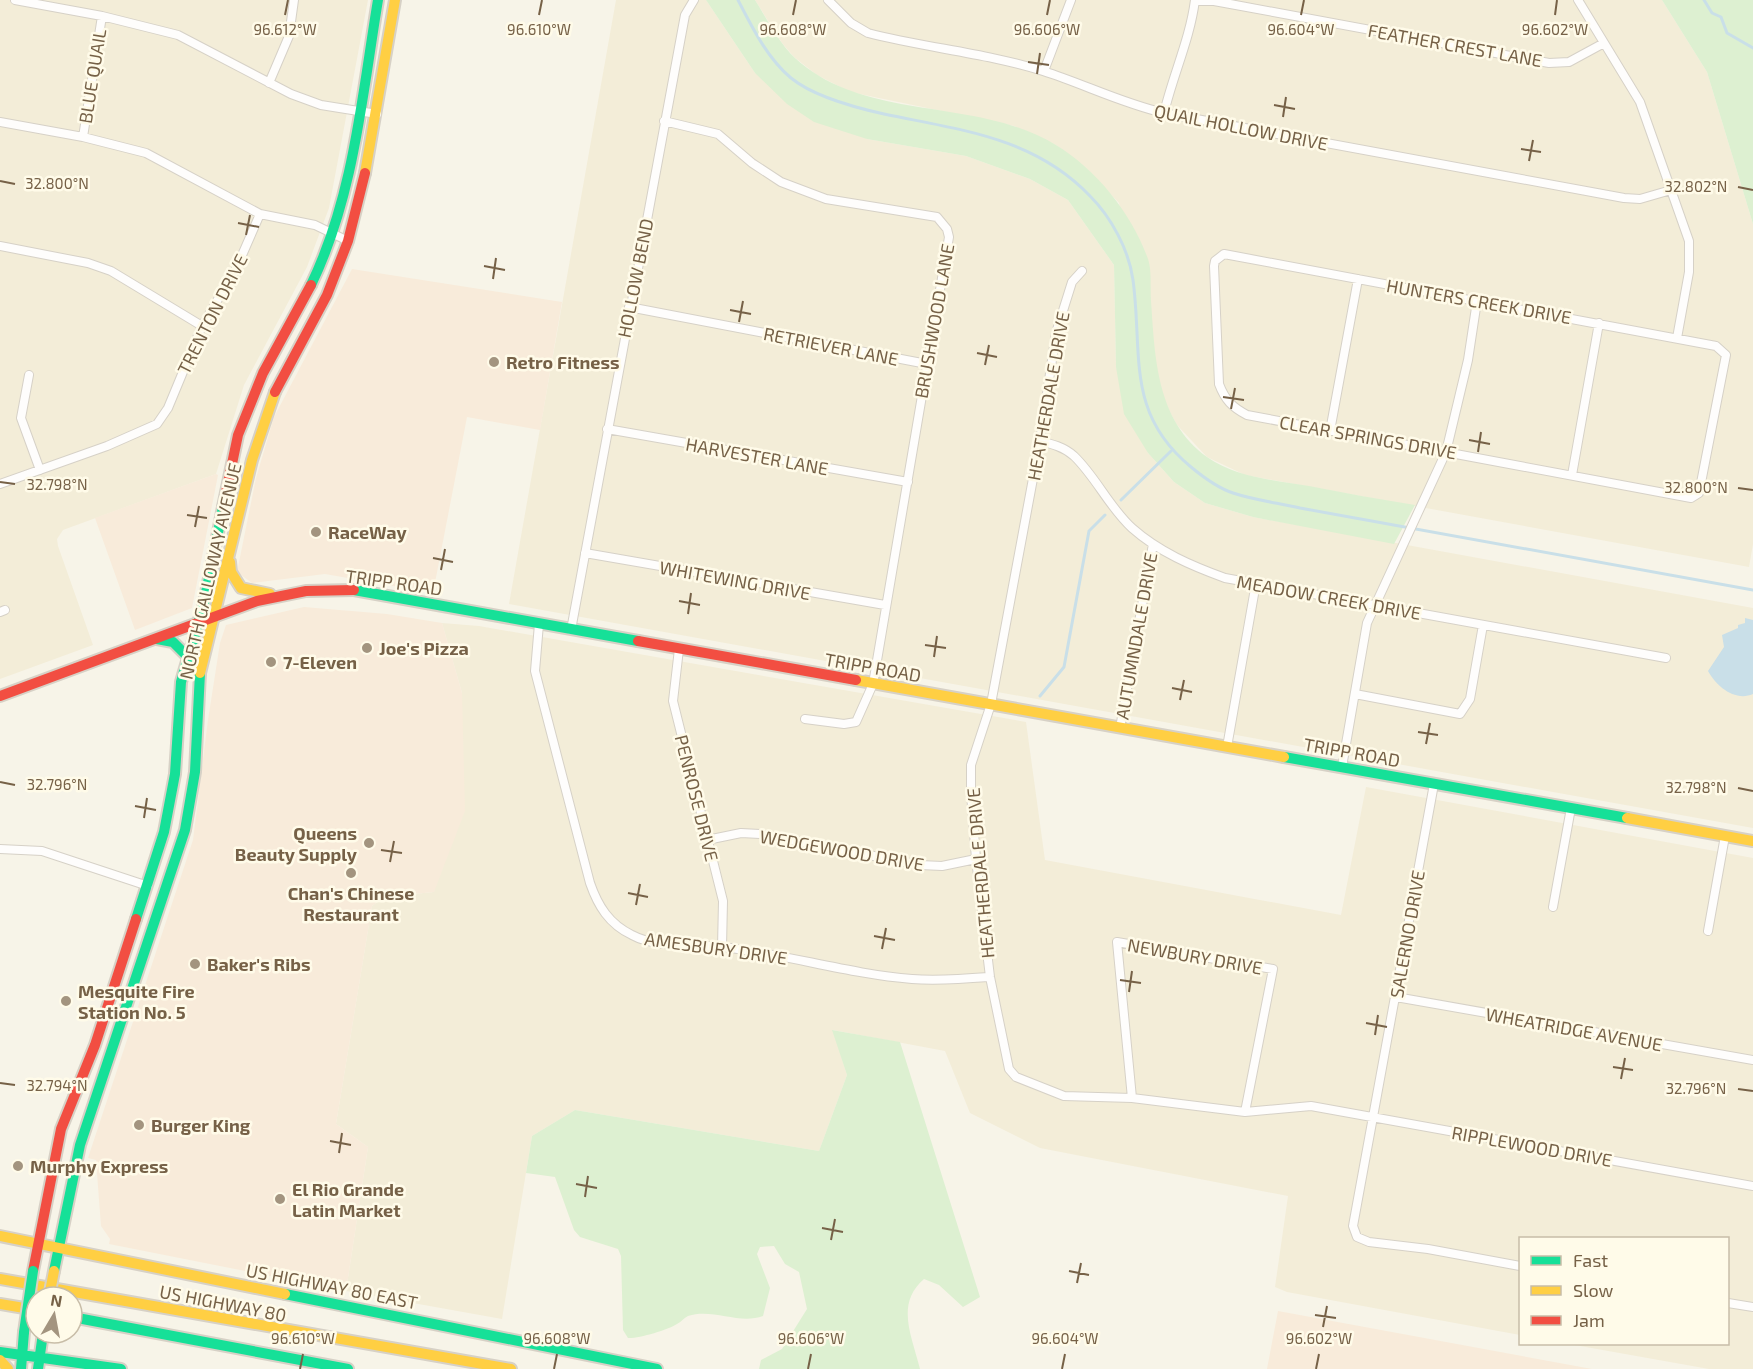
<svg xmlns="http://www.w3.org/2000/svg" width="1753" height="1369" viewBox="0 0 1753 1369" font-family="'Exo 2',sans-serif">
<rect width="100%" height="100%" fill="#f7f4e8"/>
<path fill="#f3edd8" d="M0,0H368L329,208L307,267L244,385L216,474L63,530L57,539L58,546L93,645L0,679Z
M616,0H706L755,73L867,139L966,156L1030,179L1068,200L1114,265L1116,367L1148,453L1174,482L1205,503L1253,517L1753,608V828L509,604Z
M755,0H1662L1707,72L1753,224V544L1749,567L1245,475L1207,457L1177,425L1163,399L1119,203L1086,168L1056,145L1014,126L850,92L817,75L794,57L782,43Z
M442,623L479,626L1026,722L1045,860L1341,915L1366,787L1753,858V1369H1709L1569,1344H1728V1238H1520V1335L1287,1292L1275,1287L1288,1196L1040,1148L970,1113L945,1051L833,1030L847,1075L819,1151L575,1110L532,1136L502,1319L346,1291L368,1147L336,1124L372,906L384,897L434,892L462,693Z"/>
<path fill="#f8ebda" d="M352,269L562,302L540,430L467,417L433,593L325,574L252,583L237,572L256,478L274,417Z
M216,474L218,475L192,608L135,630L95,518Z
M304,607L387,614L442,623L462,693L465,811L434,892L384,897L372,906L336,1124L368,1147L346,1291L109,1244L110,1239L101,1226L96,1160L88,1158L193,840L208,720L220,643L226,625Z
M1278,1311L1592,1369H1267Z"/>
<path fill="#ddf0d1" d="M706,0H755C767,19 778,42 795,58C866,123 976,96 1056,145C1097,170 1132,214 1148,259C1152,271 1150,288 1151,301C1155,357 1156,420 1207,457C1237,478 1275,480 1309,486C1344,493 1379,499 1415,505L1394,544L1253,517L1205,503L1174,482L1148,453L1124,414L1116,367L1114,265L1068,200L1030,179L966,156L867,139L814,122L787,104L755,73Z
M1662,0H1753V224L1707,72Z
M832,1030L900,1042L980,1297L963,1307L939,1285L924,1279C895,1304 912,1336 920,1369H759L761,1360L782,1349L807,1309L799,1272L785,1264L774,1246L760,1247L757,1254L770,1288L763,1316C739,1325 713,1308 688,1316C684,1318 681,1322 677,1324C668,1330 637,1339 628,1338L623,1330L621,1256L618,1249L580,1237L574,1230L555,1177L526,1173L532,1136L575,1110L819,1151L847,1075Z"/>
<path fill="#c9dfe8" d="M1745,618L1753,620V694C1735,702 1716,686 1708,671L1724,647L1722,635L1738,628V625L1745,623Z"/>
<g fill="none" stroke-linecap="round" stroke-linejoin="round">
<path stroke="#c9dfe8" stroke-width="3" d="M738,0C752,27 767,58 791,78C813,96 857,108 884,114C960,130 1034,137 1090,196C1111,217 1129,250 1133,280C1143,354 1125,413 1191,467C1203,477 1218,488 1233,493C1254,500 1278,503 1300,508L1753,590
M1704,0L1712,13L1721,17L1727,33L1753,48
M1121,500L1171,451
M1040,696L1064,667L1089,531L1105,515"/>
<defs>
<path id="street" d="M15,0L102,16L178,35L291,94L321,105L377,114
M828,0L851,23L868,33C926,48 986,53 1043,71C1084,84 1121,103 1164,113L1624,198L1640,199L1671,190
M1578,0L1640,102L1689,241V272L1677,338
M1195,1H1214L1549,63L1569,62L1604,43
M1044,71L1071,0
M269,83L289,36L294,0
M1164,113C1173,75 1190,39 1195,0
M664,121L718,134L752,163L781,182L826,199L937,217L947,229L949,237L873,684L856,722L844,724L805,719
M0,122L83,137L146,153L260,214L315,225L348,241
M83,137L102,16
M0,246L88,263L111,271L202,326
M1224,254L1716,346L1726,355L1699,493L1691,498L1247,415C1232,407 1225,400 1219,384L1214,266L1215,261Z
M1082,271L1072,282L1056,333L1040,441L991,704L971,765V793L976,859L990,977L1009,1069L1016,1077L1064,1096L1132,1098L1245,1112L1311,1106L1753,1186
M629,307L927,364
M29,375L21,418L40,470
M607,429L908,482
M1330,431L1358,279
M1040,441C1052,444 1064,447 1074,456C1096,477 1109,507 1132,528C1159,552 1192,566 1225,578L1666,658
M1572,475L1599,323
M0,484L107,446L157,424L168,408L202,326L236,269L260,214
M585,553L885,605
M0,612L5,610
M539,624L535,671L590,883C598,906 609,924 632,935C658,949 693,943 722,947C786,954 849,974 912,979C939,981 964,979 990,977
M571,630L685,15L694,0
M679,649L673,701L723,901L722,947
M1355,694L1460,714L1470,699L1483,625
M1120,728L1153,544
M1227,747L1256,583
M1342,767L1367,623L1446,452L1468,360L1477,301
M1434,784L1353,1226L1357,1237L1369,1242L1428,1249L1520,1266
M707,840L741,833L760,834L920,865L942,866L976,859
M0,849L42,851L148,886
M1553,907L1571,808
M1708,931L1725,836
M1396,997L1753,1060
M1132,1098L1117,942L1273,969L1245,1112
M1728,1303L1753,1307"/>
<path id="fast" d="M311,285C354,196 362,96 378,0
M354,590L638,641
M157,639L173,642L187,656
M1284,757L1627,818
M136,919L164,832L175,774L181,682L204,603L223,507
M54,1271L80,1145L185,830L195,772L200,673
M285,1294L657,1369
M72,1317L348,1369
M0,1352L121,1369
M21,1369L24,1332
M38,1369L43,1333"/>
<path id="slow" d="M365,173L395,0
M230,562L231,572L241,588L270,594
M200,673L252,460L275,392
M856,680L1284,757
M1627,818L1753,841
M0,1236L285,1294
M0,1279L511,1369
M0,1304L36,1310
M0,1360L8,1369"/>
<path id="jam" d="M275,392L327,295L348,241L365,173
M223,507L238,435L263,373L311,285
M638,641L856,680
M0,696L257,601L306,591L354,590
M33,1271L61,1129L95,1045L136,919"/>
</defs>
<use href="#street" stroke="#d6d1c7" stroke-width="10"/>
<use href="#fast" stroke="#d7d1c6" stroke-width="14"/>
<use href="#slow" stroke="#d7d1c6" stroke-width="14"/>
<use href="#jam" stroke="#d7d1c6" stroke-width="14"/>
<use href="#street" stroke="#fefdfc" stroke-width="8"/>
<use href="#fast" stroke="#16e098" stroke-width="10"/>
<use href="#slow" stroke="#ffcf43" stroke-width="10"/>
<use href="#jam" stroke="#f24e42" stroke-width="10"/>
<defs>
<path id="fast-bridge" d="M24,1332L33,1271"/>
<path id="slow-bridge" d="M49,1297L54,1271"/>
</defs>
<use href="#fast-bridge" stroke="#d7d1c6" stroke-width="14" stroke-linecap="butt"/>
<use href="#slow-bridge" stroke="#d7d1c6" stroke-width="14" stroke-linecap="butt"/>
<use href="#fast-bridge" stroke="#16e098" stroke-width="10"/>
<use href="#slow-bridge" stroke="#ffcf43" stroke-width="10"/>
</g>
<path fill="none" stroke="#766147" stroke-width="2" d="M285,15L288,0M539,15L542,0M793,15L796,0M1047,15L1050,0M1301,15L1304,0M1555,15L1557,0M1028,62L1049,65M1037,74L1040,53M1274,105L1295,109M1283,117L1286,97M1521,149L1541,152M1529,161L1533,140M0,181L15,184M1738,187L1753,190M238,223L259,227M246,235L250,215M484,266L505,270M493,279L496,258M730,310L751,314M739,322L743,301M977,353L997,357M985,365L989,345M1223,397L1244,400M1231,409L1235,388M1469,440L1490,444M1478,452L1481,432M0,482L15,484M1738,488L1753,490M187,515L207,518M195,527L199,506M433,558L453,562M441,570L445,549M679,601L700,605M688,614L691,593M925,645L946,648M934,657L937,636M1172,688L1192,692M1180,700L1184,680M1418,732L1438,735M1426,744L1430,723M0,782L15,785M1738,788L1753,791M135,806L156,810M144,818L147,798M381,850L402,853M390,862L394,841M628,893L648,897M636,905L640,884M874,936L895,940M882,949L886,928M1120,980L1141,983M1129,992L1132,971M1366,1023L1387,1027M1375,1035L1378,1015M1613,1067L1633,1070M1621,1079L1625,1058M0,1083L15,1085M1738,1089L1753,1091M330,1141L351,1145M339,1153L342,1133M576,1184L597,1188M585,1197L588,1176M822,1228L843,1232M831,1240L835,1219M1069,1271L1089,1275M1077,1283L1081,1263M1315,1315L1336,1318M1323,1327L1327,1306M300,1369L303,1354M554,1369L557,1354M808,1369L811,1354M1062,1369L1065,1354M1316,1369L1319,1354"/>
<g fill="#a3947f" stroke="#fffbe9" stroke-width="2">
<circle cx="494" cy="362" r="6"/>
<circle cx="316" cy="532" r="6"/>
<circle cx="367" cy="648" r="6"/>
<circle cx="271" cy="662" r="6"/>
<circle cx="369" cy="843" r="6"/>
<circle cx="351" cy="873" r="6"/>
<circle cx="195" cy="964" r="6"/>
<circle cx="66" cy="1001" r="6"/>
<circle cx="139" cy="1125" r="6"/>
<circle cx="18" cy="1166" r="6"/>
<circle cx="280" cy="1199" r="6"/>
</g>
<g text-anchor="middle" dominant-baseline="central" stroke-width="5" stroke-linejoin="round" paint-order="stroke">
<g font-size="18" fill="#766147" stroke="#fffbe9">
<text transform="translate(1455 45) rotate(10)">FEATHER CREST LANE</text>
<text transform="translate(92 76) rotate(-81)">BLUE QUAIL</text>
<text transform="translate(1241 127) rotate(11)">QUAIL HOLLOW DRIVE</text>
<text transform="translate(635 278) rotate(-79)">HOLLOW BEND</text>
<text transform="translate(1479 301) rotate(10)">HUNTERS CREEK DRIVE</text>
<text transform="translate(212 314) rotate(-63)">TRENTON DRIVE</text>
<text transform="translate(934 321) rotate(-80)">BRUSHWOOD LANE</text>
<text transform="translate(831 346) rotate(11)">RETRIEVER LANE</text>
<text transform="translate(1048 396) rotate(-80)">HEATHERDALE DRIVE</text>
<text transform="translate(1368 437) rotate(10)">CLEAR SPRINGS DRIVE</text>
<text transform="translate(757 456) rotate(10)">HARVESTER LANE</text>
<text transform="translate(210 571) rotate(-77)">NORTH GALLOWAY AVENUE</text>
<text transform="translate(735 580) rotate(10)">WHITEWING DRIVE</text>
<text transform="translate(394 582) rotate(8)">TRIPP ROAD</text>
<text transform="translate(1329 597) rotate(10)">MEADOW CREEK DRIVE</text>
<text transform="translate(1136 636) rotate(-80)">AUTUMNDALE DRIVE</text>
<text transform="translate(873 667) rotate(10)">TRIPP ROAD</text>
<text transform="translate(1352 752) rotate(10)">TRIPP ROAD</text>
<text transform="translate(697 798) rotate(76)">PENROSE DRIVE</text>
<text transform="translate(842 850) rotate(10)">WEDGEWOOD DRIVE</text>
<text transform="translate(980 873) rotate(-95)">HEATHERDALE DRIVE</text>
<text transform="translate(1407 934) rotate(-80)">SALERNO DRIVE</text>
<text transform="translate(716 948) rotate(8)">AMESBURY DRIVE</text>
<text transform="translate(1195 956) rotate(10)">NEWBURY DRIVE</text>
<text transform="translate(1574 1029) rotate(10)">WHEATRIDGE AVENUE</text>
<text transform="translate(1532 1146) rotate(10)">RIPPLEWOOD DRIVE</text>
<text transform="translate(332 1286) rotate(11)">US HIGHWAY 80 EAST</text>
<text transform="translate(223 1303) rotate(11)">US HIGHWAY 80</text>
</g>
<g font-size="18" font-weight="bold" fill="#766147" stroke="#fffbe9" text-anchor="start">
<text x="506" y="362">Retro Fitness</text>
<text x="328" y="532">RaceWay</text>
<text x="379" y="648">Joe's Pizza</text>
<text x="283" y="662">7-Eleven</text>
<text x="357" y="833" text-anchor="end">Queens<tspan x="357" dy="21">Beauty Supply</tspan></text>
<text x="351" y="893" text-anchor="middle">Chan's Chinese<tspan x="351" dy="21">Restaurant</tspan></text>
<text x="207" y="964">Baker's Ribs</text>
<text x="78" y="991">Mesquite Fire<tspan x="78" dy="21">Station No. 5</tspan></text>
<text x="151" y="1125">Burger King</text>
<text x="30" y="1166">Murphy Express</text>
<text x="292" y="1189">El Rio Grande<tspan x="292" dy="21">Latin Market</tspan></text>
</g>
</g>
<g font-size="15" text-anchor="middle" fill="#766147" stroke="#fffbe9" stroke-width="5" stroke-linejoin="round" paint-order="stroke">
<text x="285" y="35">96.612°W</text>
<text x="539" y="35">96.610°W</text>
<text x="793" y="35">96.608°W</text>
<text x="1047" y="35">96.606°W</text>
<text x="1301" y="35">96.604°W</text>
<text x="1555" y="35">96.602°W</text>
<text x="57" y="189">32.800°N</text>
<text x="1696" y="192">32.802°N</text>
<text x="57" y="490">32.798°N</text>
<text x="1696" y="493">32.800°N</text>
<text x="57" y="790">32.796°N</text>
<text x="1696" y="793">32.798°N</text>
<text x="57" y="1091">32.794°N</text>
<text x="1696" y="1094">32.796°N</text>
<text x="303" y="1344">96.610°W</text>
<text x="557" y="1344">96.608°W</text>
<text x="811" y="1344">96.606°W</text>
<text x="1065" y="1344">96.604°W</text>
<text x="1319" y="1344">96.602°W</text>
</g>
<rect x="1519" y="1237" width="210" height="108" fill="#fffbe9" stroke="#c8bda8" stroke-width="1.5"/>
<rect x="1531" y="1256" width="30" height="9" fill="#16e098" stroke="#c8bda8" stroke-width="1.5"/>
<text x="1573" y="1267" font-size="18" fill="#766147">Fast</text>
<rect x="1531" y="1286" width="30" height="9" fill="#ffcf43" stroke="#c8bda8" stroke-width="1.5"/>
<text x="1573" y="1297" font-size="18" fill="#766147">Slow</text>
<rect x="1531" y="1316" width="30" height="9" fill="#f24e42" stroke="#c8bda8" stroke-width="1.5"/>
<text x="1573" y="1327" font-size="18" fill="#766147">Jam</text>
<g transform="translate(54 1315) rotate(10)"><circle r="28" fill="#fffbe9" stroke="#c8bda8" stroke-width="1.5"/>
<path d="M0-4.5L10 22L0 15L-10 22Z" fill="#a3947f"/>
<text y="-9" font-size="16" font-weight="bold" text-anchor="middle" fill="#766147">N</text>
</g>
</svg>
